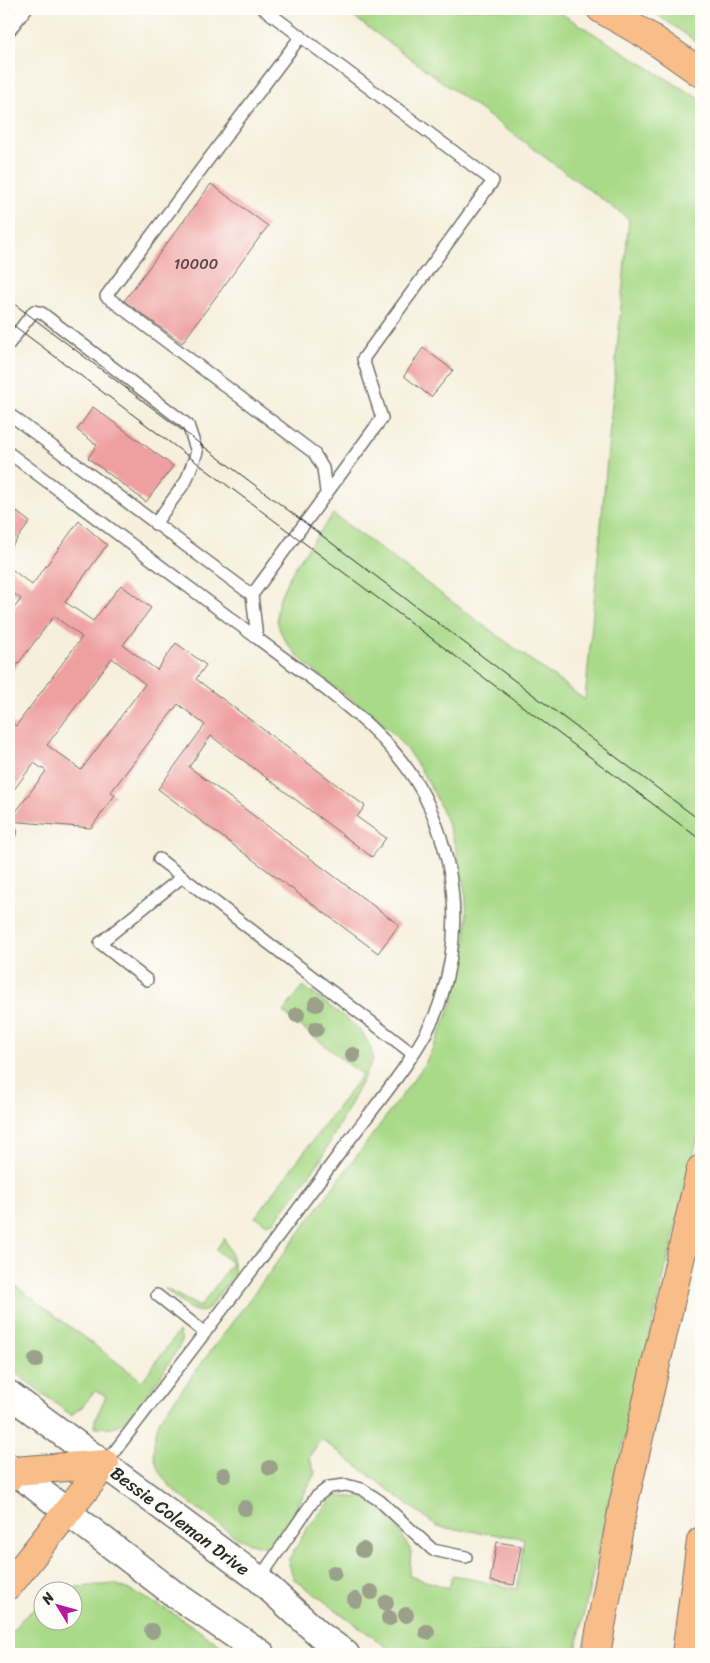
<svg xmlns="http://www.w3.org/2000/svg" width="710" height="1663" viewBox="0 0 710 1663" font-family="Sriracha,sans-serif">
<rect width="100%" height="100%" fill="#fdfcf7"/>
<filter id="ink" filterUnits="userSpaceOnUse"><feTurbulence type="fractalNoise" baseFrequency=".02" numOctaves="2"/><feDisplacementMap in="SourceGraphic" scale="10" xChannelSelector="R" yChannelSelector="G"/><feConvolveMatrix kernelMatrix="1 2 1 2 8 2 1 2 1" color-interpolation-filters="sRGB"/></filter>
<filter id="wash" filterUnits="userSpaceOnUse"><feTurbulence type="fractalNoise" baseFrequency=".0096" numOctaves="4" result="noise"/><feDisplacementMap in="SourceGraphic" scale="20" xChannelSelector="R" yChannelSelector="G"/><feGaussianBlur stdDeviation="1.12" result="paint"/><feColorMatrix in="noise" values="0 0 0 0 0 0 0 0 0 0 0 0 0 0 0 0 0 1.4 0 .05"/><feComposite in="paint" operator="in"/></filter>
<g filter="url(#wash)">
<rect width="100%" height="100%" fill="#f6efdc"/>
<path fill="#a9da88" stroke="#6a825a" d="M343,9H554L701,100V1093L698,1111L701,1112V1124L604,1523L575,1654H396L294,1579L288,1561L308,1527L335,1496L367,1498L395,1523L411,1551L409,1576L449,1588L453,1575L517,1589L524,1538L438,1527L321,1439L309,1457L315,1473L284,1532L267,1547C260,1545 251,1544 245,1541C231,1536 218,1523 207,1515C169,1488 141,1470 160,1419L423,1067C445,1026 458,994 465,947C476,872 436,770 380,721C352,696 281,658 277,619C274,587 315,540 333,514L585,700L629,219Z
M649,9H701V45Z
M303,986L361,1030L371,1048L373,1060L320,1161L274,1222L267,1224L255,1217L362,1075L283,1012Z
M224,1238L231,1253L235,1274L207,1310C193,1317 175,1297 164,1288L200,1307L232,1263L216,1250Z
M9,1281L142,1381L179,1331L182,1341C172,1361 136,1414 118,1425C111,1429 102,1427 95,1427V1420L106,1396L95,1390L83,1406L71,1415L9,1368Z
M115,1584C158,1601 195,1627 232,1654H9V1638L19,1622L42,1602V1620H72V1590H69L78,1587Z"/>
<g id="blocks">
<path fill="#ee9f9f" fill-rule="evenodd" d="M211,184L268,226L182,343L124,301Z
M423,348L453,370L431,397L404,376Z
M93,407L173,466L146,502L88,458L97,445L77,430Z
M9,506L30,522L9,550Z
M79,521L107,545L65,602L93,621L121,585L151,608L123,645L157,670L176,643L206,665L196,679L365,806L357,817L386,838L372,857L211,736L189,767L399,925L378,953L158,789L205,725L178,704L111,792L115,795L91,828L9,821L46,771L34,763L9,796V720L16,726L82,637L54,616L9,676V615L21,599L9,590V567L32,585ZM112,658L145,684L81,770L47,745Z
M497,1542L521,1546L514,1585L490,1581Z"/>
</g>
</g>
<g filter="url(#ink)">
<use href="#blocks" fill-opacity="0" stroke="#727069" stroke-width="1"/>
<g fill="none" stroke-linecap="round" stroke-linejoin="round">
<defs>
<path id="service" d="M9,31L26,9
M301,36L106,296L314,453L323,468L326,492
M9,344L34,311L42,313L188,425L197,452L186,481L155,524
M9,414L252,595
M9,453L257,638
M9,832H11
M159,859L413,1054
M147,980L100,943L182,877
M157,1295L205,1333
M105,1464C184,1360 264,1256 342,1150C372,1109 424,1050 440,1002C462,936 457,871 430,808C398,733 318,685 257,638L252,595L382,418L363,359L493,181L264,9
M259,1579L316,1497L329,1487L346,1485L362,1489L380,1501L433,1550L466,1557"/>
<path id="tertiary" d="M9,1394L259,1579L319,1634L346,1654
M9,1467L173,1593L262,1654"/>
<path id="motorway" d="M601,9L650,37L701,73
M9,1477L14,1471L105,1464
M9,1585L105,1464
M596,1654L623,1506L701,1169
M686,1654L701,1541"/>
</defs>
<use href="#service" stroke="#727069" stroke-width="14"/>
<use href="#tertiary" stroke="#727069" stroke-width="29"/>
<use href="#motorway" stroke="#727069" stroke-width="30"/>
<use href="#service" stroke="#fff" stroke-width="11"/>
<use href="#tertiary" stroke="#fff" stroke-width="26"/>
<use href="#motorway" stroke="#f8bd88" stroke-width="28"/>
<path stroke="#2b2b2b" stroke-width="1" d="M9,300L701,821
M9,322L701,840"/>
</g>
<g fill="#9ba08a">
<circle cx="316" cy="1004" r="8"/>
<circle cx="297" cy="1015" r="8"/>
<circle cx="316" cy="1029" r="8"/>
<circle cx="353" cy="1055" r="8"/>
<circle cx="36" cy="1360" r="8"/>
<circle cx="270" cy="1468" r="8"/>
<circle cx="224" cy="1475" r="8"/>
<circle cx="245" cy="1508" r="8"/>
<circle cx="363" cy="1550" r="8"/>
<circle cx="334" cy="1573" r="8"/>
<circle cx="371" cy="1592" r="8"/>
<circle cx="355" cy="1600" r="8"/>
<circle cx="386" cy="1603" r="8"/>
<circle cx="406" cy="1615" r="8"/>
<circle cx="389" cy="1618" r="8"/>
<circle cx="152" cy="1631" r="8"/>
<circle cx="427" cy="1632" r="8"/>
</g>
</g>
<g text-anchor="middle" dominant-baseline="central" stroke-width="4.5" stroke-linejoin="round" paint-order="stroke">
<g font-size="15" fill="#5c4848">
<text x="196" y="264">10000</text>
</g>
<g font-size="18" fill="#2b2b2b" stroke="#fdfcf7">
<text transform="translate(180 1521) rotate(37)">Bessie Coleman Drive</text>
</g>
</g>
<rect width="710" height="1663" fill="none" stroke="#fdfcf7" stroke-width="30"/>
<g transform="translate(58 1606) rotate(307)"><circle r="24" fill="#fdfcf7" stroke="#a9a8a5"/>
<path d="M0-4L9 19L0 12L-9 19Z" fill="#b5179e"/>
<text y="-8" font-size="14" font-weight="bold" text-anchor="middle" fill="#2b2b2b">N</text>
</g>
</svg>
